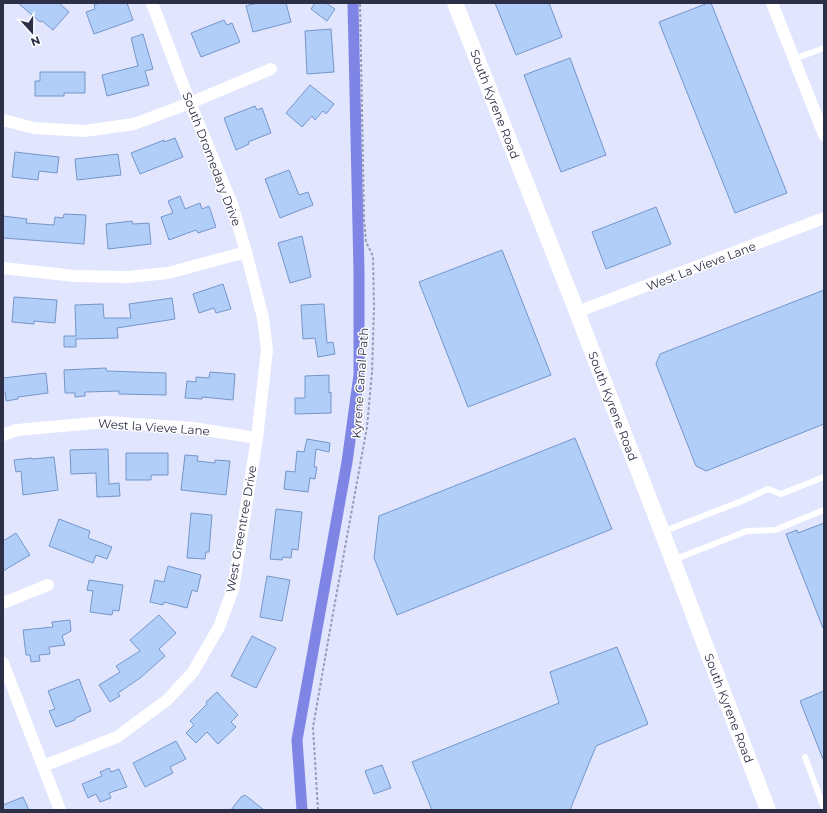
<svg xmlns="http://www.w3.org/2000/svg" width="827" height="813" viewBox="0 0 827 813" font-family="Montserrat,sans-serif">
<rect width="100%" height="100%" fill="#e1e5fe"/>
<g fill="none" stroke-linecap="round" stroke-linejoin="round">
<path stroke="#7f85e4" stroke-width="11" d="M302,810L297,740L347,462L359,375V272L353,3"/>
</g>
<path fill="#b1cef9" stroke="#7596ca" d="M18,3H59L69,12L53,30L42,21L40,22Z
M99,3H127L133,20L94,34L86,12L95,9L94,5Z
M257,3H286L291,22L253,32L246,6Z
M315,3H326L335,9L327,21L311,9Z
M495,3H549L562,37L516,55Z
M708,3H711L787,193L735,213L659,22Z
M224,20L227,25L232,23L240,42L201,57L191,33Z
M331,29L334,72L307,74L305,31Z
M143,34L153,69L145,71L149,85L107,96L102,75L138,66L131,38Z
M570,58L606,155L561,172L524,75Z
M40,72H85V93H64V96H35V81H40Z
M310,85L334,104L326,114L323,111L315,120L312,116L302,127L286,113Z
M255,106L257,110L262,108L271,133L248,142L249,144L236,150L224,118Z
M175,138L183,157L140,174L131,153L164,140V142Z
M15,152L59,157L57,173L39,171L38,180L12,177Z
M118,154L121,175L77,180L75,159Z
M289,170L299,195L308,192L313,205L280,218L265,179Z
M180,196L185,209L200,203L202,209L209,206L216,227L198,233L196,230L169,240L161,217L173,213L168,201Z
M656,207L671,244L606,269L592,232Z
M64,214L86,215L84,244L3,238V216L27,219L26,223L54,225L55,217L63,218Z
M132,221L133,224L149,223L151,244L108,249L106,224Z
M302,236L311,277L290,283L278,243Z
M502,250L551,375L468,407L419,282Z
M223,284L231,309L216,313L214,308L199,313L193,294Z
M824,290V424L706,471L696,466L656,364L660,354Z
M14,297L57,300L55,323L34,321V324L12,322Z
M172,298L175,319L117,328L118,338L76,339V347H64V336H76L75,305L103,304L104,318H131L129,304Z
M324,304L327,343L333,342L335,354L318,357L315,338L303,339L301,305Z
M106,368L107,371L166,373V395L119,394V391L85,392V396L75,397V393H65L64,370Z
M210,372L235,374L233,400L202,397V399L185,398L187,381L196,382V377L209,378Z
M46,373L48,393L18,397V399L6,401L5,392H3V378Z
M329,375V393L331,392V413L295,414V398H305V376Z
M575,438L612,529L397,615L374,558L379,516Z
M307,439L330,443L329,452L316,449L314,467H317L315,479L310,478L308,492L284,489L286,471L295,472L297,451L304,452Z
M108,449L109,484L119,483L120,496L97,497L96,473L71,474L70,450Z
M126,453H168V475H151V480H126Z
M185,455L198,456L197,461L215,463V460L230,461L226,495L181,490Z
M54,457L58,490L23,495L21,471L16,472L14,460L32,458V459Z
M276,509L302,512L298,550L292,549L291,558L283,557L282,560L270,559Z
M191,513L212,515L209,552H206L205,559L187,558Z
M59,519L90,531L88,538L112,547L107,559L96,555L93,563L49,546Z
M824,523V628H823L786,534L797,530L798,533Z
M16,533L30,555L3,571V541Z
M168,566L201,575L197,592L192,590L187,608L164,602L163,605L150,602L155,580L164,582Z
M267,576L290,580L282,621L260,617Z
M89,580L123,585L119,611L113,610L112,615L90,612L93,591L87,590Z
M159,615L176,633L159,649L165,656L140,678L118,693L120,696L110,702L99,685L120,672L116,666L140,651L130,640Z
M70,620L71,631L62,636L65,645L49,647L50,654L39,655L40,661L31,662L30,655H26L23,630L53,627L52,622Z
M252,636L276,648L256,688L231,676Z
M617,647L648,724L596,746L570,810H432L412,762L559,703L550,672Z
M79,679L91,711L75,718V720L56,727L49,711L55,709L48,691Z
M824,691V759H823L800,701Z
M217,692L238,715L231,722L236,727L218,744L207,732L196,743L186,733L194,725L190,721L207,704L206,702Z
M176,741L186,759L170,767L173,773L145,787L133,763Z
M382,765L391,788L374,794L365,771Z
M109,768L111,772L119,769L127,787L109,793L111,798L100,802L96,794L88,798L82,784L102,776L100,772Z
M245,795L264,810H231L241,797Z
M23,797L29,810H3V805Z"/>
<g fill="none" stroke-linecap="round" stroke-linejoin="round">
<path stroke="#999cb5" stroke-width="2" stroke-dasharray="3 2" stroke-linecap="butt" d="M318,810L313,727L330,630L367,427L372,372L374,308L373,256L366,242L364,219L360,3"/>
<path stroke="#fff" stroke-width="6" d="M794,59L824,48
M662,532L742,501L768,489L781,494L824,477
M673,560L747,531L775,530L824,510
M805,757L824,808"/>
<path stroke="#fff" stroke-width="12" d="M772,3L824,135
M3,120L34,128L84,131L134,124L190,103L271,69
M3,268L75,276L127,277L168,273L246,252
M577,312L824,218
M3,435L17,430L106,422L193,428L257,438
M3,603L48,585
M3,663L60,810
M43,766L117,737L167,700L193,672L219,627L233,589L257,438L267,350L263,318L246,252L232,204L190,103L152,3"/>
<path stroke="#fff" stroke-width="16" d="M455,3L577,312L662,532L768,810"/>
</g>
<g text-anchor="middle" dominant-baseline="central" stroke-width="3" stroke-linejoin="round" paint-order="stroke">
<g font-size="12" fill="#2d2f47" stroke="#fff">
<text transform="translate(495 104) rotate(69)">South Kyrene Road</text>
<text transform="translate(212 159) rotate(69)">South Dromedary Drive</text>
<text transform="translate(701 266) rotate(-21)">West La Vieve Lane</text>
<text transform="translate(360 383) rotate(-86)">Kyrene Canal Path</text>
<text transform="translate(613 406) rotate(69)">South Kyrene Road</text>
<text transform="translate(154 427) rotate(4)">West la Vieve Lane</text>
<text transform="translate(241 529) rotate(-80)">West Greentree Drive</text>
<text transform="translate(729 708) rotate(69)">South Kyrene Road</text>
</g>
</g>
<rect width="827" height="813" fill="none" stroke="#2d2f47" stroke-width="8"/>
<g transform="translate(32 32) rotate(159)" stroke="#ffffff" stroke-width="3" paint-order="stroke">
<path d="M0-3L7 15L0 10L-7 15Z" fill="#2d2f47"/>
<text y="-6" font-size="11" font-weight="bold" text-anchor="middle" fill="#2d2f47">N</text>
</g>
</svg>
